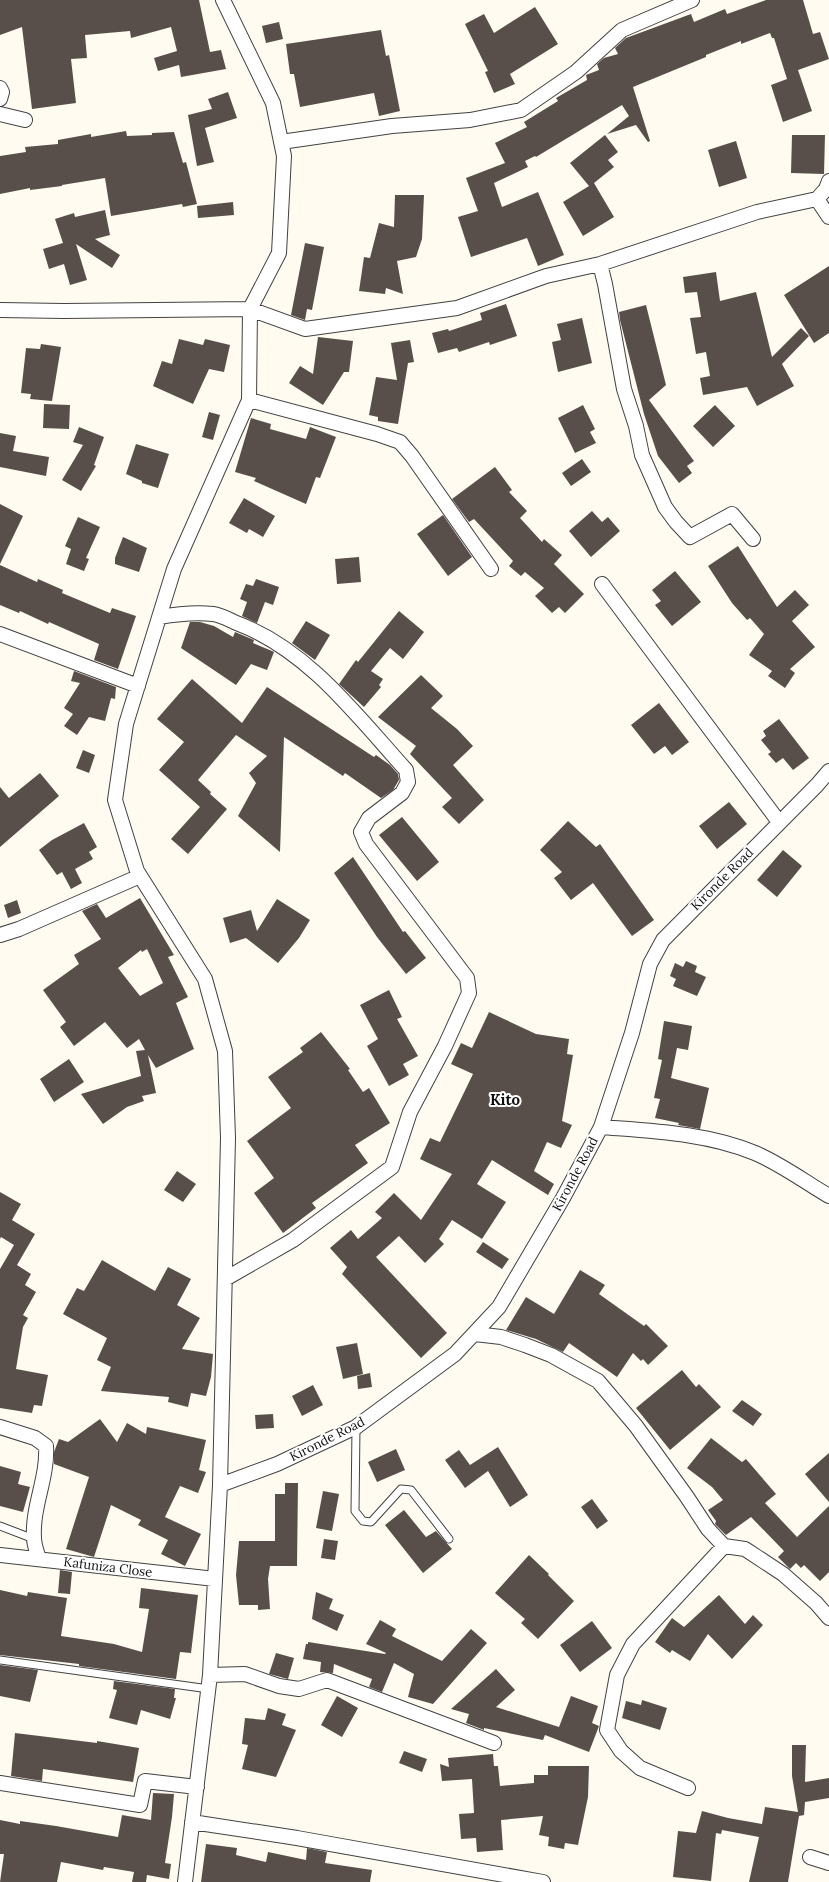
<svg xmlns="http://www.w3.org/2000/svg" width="829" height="1882" viewBox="0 0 829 1882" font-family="Lora,serif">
<rect width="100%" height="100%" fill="#fffbf1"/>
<path fill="#594f4a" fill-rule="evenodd" d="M0,0H199L210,52L221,50L226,69L181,77L179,65L158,71L154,58L177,51L171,27L131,38L130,31L85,35L87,58L71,59L76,103L32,109L22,27L0,35Z
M766,0H803L813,34L820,32L829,59L798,70L812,111L783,122L771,85L787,79L774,38H772L770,33L741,44V41L706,55V57L633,87L650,141L648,142L636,125L607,134L629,116L622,105L536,157L535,156L525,161L528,167L494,183L502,207L538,192L564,255L538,266L527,238L471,257L458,217L478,211L466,178L505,163L495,143L527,127L524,122L558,101L556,98L587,80L586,75L599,70L597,64L604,58L618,54L615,48L626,38L691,14L694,22L725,9L727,14Z
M535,7L558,44L510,74L515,84L494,93L485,72L488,71L465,24L484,14L494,33Z
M279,22L283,39L266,43L262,26Z
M381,30L386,56L389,55L400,111L379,116L374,93L300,107L294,74H290L286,44Z
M228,92L237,118L205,128L214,162L197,166L188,115L212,109L208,99Z
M126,131L127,136L152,135V133L174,132L183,163L186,162L197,204L183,207L182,204L111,216L105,178L62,185V186L30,190V188L0,194V156L26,152L25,147L58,144V140L91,134V137Z
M605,135L618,152L608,160L614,167L594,183L614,217L583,236L563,202L589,186L570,163Z
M792,135H825L824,174L791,173Z
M736,141L747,178L719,187L708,150Z
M395,195H424L422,239L416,257L397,261L403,294L386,288L385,294L359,291L364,257L370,258L379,223L394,227Z
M233,202L234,215L198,218L197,206Z
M105,210L110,235L95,239L120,255L112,268L76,244L87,280L70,285L64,264L49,269L43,249L63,243L55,219L74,213L75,217Z
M305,243L324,247L312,310L307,309L305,320L291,315Z
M829,266V333L814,343L784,295Z
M716,272L720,301L756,292L772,357L801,328L809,336L782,364L794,386L757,406L747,387L703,395L700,378L710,376L706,352L696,354L690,318L701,317L697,292L685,293L683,277Z
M506,304L517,336L490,345L489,342L459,352L457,348L438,353L432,333L448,329L449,331L482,320L480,313Z
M646,305L666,385L649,400L694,461L687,466L692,473L679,483L658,456L644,414L620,320L619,312Z
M582,318L592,363L558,372L552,342L561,340L557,324Z
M318,337L353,341L349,372H344L323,405L289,383L300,366L313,374Z
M179,339L203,345L205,339L230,345L224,372L209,369L193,404L153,386L162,361L172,364Z
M410,340L414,362L408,363L398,424L378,421V417L369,415L376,377L397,380L391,343Z
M41,344L61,347L52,401L30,399L31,394L21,393L26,348L40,349Z
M44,404L70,405L69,429L43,428Z
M583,405L595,429L590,432L596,443L575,453L558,418Z
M715,405L735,426L713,447L693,426Z
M209,412L220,415L213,440L202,437Z
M251,418L271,424L270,429L306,439L310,427L336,437L320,478L316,477L306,504L254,481L256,478L235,472Z
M79,427L104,437L94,465L96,466L81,491L62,480L83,445L73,442Z
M0,433L16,436L13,451L49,457L46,476L0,467Z
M136,444L169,454L158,488L142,483V481L126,474Z
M582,459L591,472L571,486L562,473Z
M495,467L512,490L509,492L527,511L520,518L542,542L544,539L562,555L554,564L584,594L565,613L559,607L552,613L535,596L544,588L525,572L521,576L509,566L513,561L474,519L469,522L452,499Z
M244,498L275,516L263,537L249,529L247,533L229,523Z
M0,504L23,516L0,564Z
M592,511L602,522L608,517L620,531L591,557L569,531Z
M443,515L472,557L448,576L417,534Z
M78,517L100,527L86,558L89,559L84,571L66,564L71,549L65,546Z
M123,537L147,548L139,572L115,564V558Z
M738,546L777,607L795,590L809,605L792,621L815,647L790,669L795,673L785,688L768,676L772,671L749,655L764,634L750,618L747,620L732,603L708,566Z
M359,557L361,582L337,584L335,559Z
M0,565L37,582L38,579L63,590L62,593L110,613L112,608L136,616L118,669L94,660L99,644L49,622L48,624L20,611L19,613L0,605Z
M675,571L701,602L672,626L655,605L661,601L652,590Z
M256,579L279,587L273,605L265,602L257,623L242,616L247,602L240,599L246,584L253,586Z
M399,611L424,632L403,659L390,648L371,671L383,679L379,685L381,687L364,707L339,684L356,660L358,662Z
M306,621L330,635L315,660L292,643Z
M190,622H200L214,626L233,637L235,632L254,640L253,643L272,651L274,652L267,670L251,664L236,685L181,648Z
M74,671L116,687L115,699L111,698L105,721L89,717L77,735L64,726L73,714L64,708L80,683L71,681Z
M421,675L443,696L431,708L457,729L473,746L453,765L484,800L459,824L442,807L452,798L410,754L416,746L378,717Z
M192,679L242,723L267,687L374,757L376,755L390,765L398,774L399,780L393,790L381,798L345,773L343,776L284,737L280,852L238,816L256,783L249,773L267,756L236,735L198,780L211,792L210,794L227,809L188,854L171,839L200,807L159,770L184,742L157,719Z
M659,703L689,742L672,755L665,746L654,754L631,725Z
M779,719L809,758L793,770L783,758L776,763L768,754L771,752L761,740L766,736L763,731Z
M83,750L95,755L89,773L76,768Z
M40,773L59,796L0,847V787L9,798Z
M729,802L747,824L717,849L699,826Z
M402,817L439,862L417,881L379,835Z
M568,821L596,847L600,844L654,920L632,936L593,883L571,900L554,878L562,872L540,850Z
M84,823L97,847L89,852L93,859L75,869L82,883L71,889L62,872L57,875L39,850L52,840Z
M783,850L802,866L777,897L757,880Z
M353,857L403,932L405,931L426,958L406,974L377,937L334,873Z
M140,898L174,955L168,957L188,997L176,1003L194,1049L156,1068L148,1055L156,1093L142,1096L144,1101L127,1107L103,1124L81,1094L141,1076L136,1051L145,1050L139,1039L127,1048L105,1022L74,1046L60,1027L66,1022L43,990L79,964L74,955L101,939L82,911L97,904L106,918ZM147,949L163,983L140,996L118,968L141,950L142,952Z
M277,899L310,920L299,938L278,963L246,938L230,943L223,918L251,910L257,931Z
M17,900L21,913L8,918L4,905Z
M686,961L697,966L695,972L706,977L697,996L673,986L676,979L670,976L675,963L683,967Z
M389,990L402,1017L397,1019L418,1056L403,1064L409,1075L389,1086L367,1046L378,1039L360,1005Z
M489,1012L536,1034L569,1039L567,1054L573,1055L562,1121L572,1125L561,1148L547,1142L534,1171L554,1184L548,1195L492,1160L477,1184L506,1202L482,1239L452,1220L439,1239L444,1244L425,1263L399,1236L376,1257L447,1333L421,1358L342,1274L347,1267L330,1248L351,1230L358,1239L382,1218L375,1212L394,1193L421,1220L452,1174L420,1159L430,1138L440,1142L473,1074L451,1064L461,1043L472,1048Z
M664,1021L692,1026L688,1050L677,1048L671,1078L709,1088L700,1129L678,1125L679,1123L655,1118L660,1099L654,1098L662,1060L658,1059Z
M321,1032L350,1069L348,1070L363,1092L369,1088L390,1123L355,1145L368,1163L312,1203L316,1208L283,1233L254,1193L274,1178L247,1141L291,1108L268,1077L303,1052L300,1048Z
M69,1059L84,1082L54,1102L40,1079Z
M177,1171L196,1184L183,1202L164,1190Z
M0,1192L21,1204L12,1220L35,1234L17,1265L31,1274L25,1285L36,1292L23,1315L28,1318L23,1327L16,1369L48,1375L42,1406L34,1405L32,1413L0,1408V1269L14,1245L1,1237L0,1239Z
M483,1242L509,1259L502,1269L476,1252Z
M102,1260L155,1291L168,1267L191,1279L177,1305L200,1318L182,1349L213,1354L211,1377L206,1396L191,1393L188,1407L168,1402L169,1397L101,1391L111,1367L97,1360L107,1338L63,1314L77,1288L84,1291Z
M580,1270L605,1285L599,1294L644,1326L646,1324L668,1346L648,1365L643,1359L641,1361L633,1353L617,1377L569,1343L563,1352L536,1339L506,1330L526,1297L554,1314Z
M357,1343L363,1374L343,1379L336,1347Z
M682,1370L696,1387L699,1384L721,1407L670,1450L636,1408Z
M370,1373L372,1387L358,1389L357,1376Z
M313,1385L323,1405L302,1416L292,1396Z
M742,1400L762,1414L753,1426L732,1411Z
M273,1414L274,1428L256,1429L255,1415Z
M100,1419L117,1442L127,1423L146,1434L147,1427L206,1440L199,1470L206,1472L198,1493L180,1486L165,1517L201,1534L185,1566L161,1554L168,1540L138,1525L141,1520L111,1505L94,1557L66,1549L89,1477L54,1464V1452L59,1439L68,1442Z
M711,1438L742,1462L746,1459L776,1494L765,1503L797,1537L829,1506V1572L820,1581L804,1565L801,1568L796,1563L790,1569L778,1557L784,1551L751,1517L726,1535L715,1524L716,1521L708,1510L723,1500L712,1487L687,1468Z
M498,1447L528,1495L510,1507L488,1471L465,1488L445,1460L459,1450L470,1465Z
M396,1449L405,1470L377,1482L368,1462Z
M829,1453V1502L805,1474Z
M0,1466L21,1472L18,1484L30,1487L23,1512L0,1506Z
M285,1483H298L297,1566H270L268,1579L270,1609L258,1610V1605H239L236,1575L239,1541H275V1494H285Z
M323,1491L339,1494L332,1531L316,1528Z
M592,1499L608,1521L597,1529L581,1507Z
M404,1510L426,1537L436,1531L452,1549L423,1573L385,1525Z
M324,1539L338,1541L335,1560L321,1558Z
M529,1555L549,1574L548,1575L574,1601L538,1639L521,1623L525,1619L495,1593Z
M60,1570L72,1572L70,1594L58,1593Z
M141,1588L198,1595L191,1653L180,1652L176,1679L79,1666V1664L0,1655V1590L27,1596L28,1592L67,1598L61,1636L114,1644L142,1652L149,1609L139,1608Z
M316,1592L333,1599L329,1609L344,1615L337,1631L312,1619Z
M719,1595L745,1624L753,1615L763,1625L732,1659L708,1634L690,1661L672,1650L670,1653L655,1642L672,1618L684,1627Z
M380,1620L396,1629L392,1636L442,1661L471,1629L487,1643L433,1704L408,1697L414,1674L394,1663L382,1692L369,1687L372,1679L334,1664L333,1673L320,1672L321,1662L303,1659L306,1644H308V1642L385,1654L386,1653L366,1644Z
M592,1621L612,1648L580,1672L560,1645Z
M276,1653L294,1658L288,1679L269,1674Z
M0,1665L38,1670L30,1702L0,1696Z
M496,1669L515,1690L496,1707L559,1727L571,1696L598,1706L592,1723L599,1726L589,1752L545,1735L543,1740L484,1728V1730L466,1723L469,1714L451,1709Z
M114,1681L175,1689L174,1698H176L170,1719L141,1710L137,1725L109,1718L117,1690L113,1689Z
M337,1696L358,1708L342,1737L321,1725Z
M642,1700L667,1708L660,1730L622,1718L626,1701L641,1705Z
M268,1708L286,1714L282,1725L296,1730L276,1777L242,1769L248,1745L242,1744L245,1718L265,1720Z
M15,1733L97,1743V1741L139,1748L133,1782L43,1769L42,1781L11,1776Z
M792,1745H806L805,1782L829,1778V1798L805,1802L804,1815L799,1816L788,1882H749L759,1837L722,1830L721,1834L716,1833L711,1881L673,1877L678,1831L696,1833L702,1811L728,1818L762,1824L765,1807L798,1812L792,1776Z
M404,1751L427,1759L422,1772L399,1763Z
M493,1754L494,1766H498L500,1786L534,1783V1775H548V1766H589L588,1797L578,1845L565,1843L564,1849L548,1846L549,1837L539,1835L543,1816L501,1820L503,1850L477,1852L476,1838L461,1839L459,1814L474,1813L472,1779L442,1781L440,1764L449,1767L448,1758Z
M153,1793L174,1794L172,1817L165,1863L171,1864L169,1879L147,1875L146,1882H132L134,1872L104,1867L103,1870L61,1862L57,1882H0L4,1854H0V1820L20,1824V1821L56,1826L118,1837L122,1815L151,1820Z
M206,1844L237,1848L236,1855L266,1862L268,1852L306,1860L307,1848L327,1852L325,1863L372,1870L370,1882H201Z"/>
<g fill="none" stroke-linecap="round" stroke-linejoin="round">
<defs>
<path id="service" d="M356,1427L355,1511L363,1521L371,1522L401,1489L411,1490L449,1539
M0,1526L34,1539
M0,1660L209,1689"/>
<path id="minor" d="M0,88L2,92L0,99
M0,114L25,120
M281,142L392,126L470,120L521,110L576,72L622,30L692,0
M817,199L829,217
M600,264L605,284L624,389L636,426L642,455L665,507L676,522L690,537L732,514L753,539
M0,310L64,311L250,309L305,329L457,308L546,276L600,264L757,212L817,199L826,189L829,181
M249,400L377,434L400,442L412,456L491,569
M602,584L779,822
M159,617C177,614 195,612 213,614C222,615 231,621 239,624C309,651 357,716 406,770L408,782L402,793L369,818L361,832L366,844L467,978L469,993L445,1046L410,1112L392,1167L293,1240L225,1279
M0,634L138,686
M0,935L19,929L140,876
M601,1127C652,1131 707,1133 755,1153C781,1164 805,1182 829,1196
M475,1334L501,1337L525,1345L551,1355L598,1381L636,1426L687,1497L708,1529L724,1546L745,1549L783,1574L816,1603L829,1618
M0,1427L35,1438L46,1446C48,1478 32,1506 34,1538C34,1545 37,1552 39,1559
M220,1485L277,1464L356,1427L455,1354L499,1307L563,1198L601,1127L632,1033L650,964L663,940L817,785L829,771
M0,1555L215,1579
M210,1675L245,1674L279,1686L299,1689L327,1680L494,1743
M0,1783L140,1805L145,1781L197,1787
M688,1788L640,1768L621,1751L607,1730L617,1675L633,1644L724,1546
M192,1822L297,1838L543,1882
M810,1857L829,1863
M185,1882L210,1675L220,1485L228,1138L225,1051L205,979L137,871L115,800L126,724L174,569L249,400L250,309L279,253L284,156L273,103L223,0"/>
</defs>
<use href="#service" stroke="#424242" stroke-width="9"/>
<use href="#minor" stroke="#424242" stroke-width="16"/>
<use href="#service" stroke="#fff" stroke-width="7"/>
<use href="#minor" stroke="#fff" stroke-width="14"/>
</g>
<g text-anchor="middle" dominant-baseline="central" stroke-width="4" stroke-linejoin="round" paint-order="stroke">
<g font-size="13" fill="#0f0f0f" stroke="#fff">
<text transform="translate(722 879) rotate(-45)">Kironde Road</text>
<text transform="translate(575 1174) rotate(-62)">Kironde Road</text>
<text transform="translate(327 1439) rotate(-27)">Kironde Road</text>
<text transform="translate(108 1567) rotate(7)">Kafuniza Close</text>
</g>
<g font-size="15" font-weight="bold" fill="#0f0f0f" stroke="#fff">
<text x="505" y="1099">Kito</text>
</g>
</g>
</svg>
